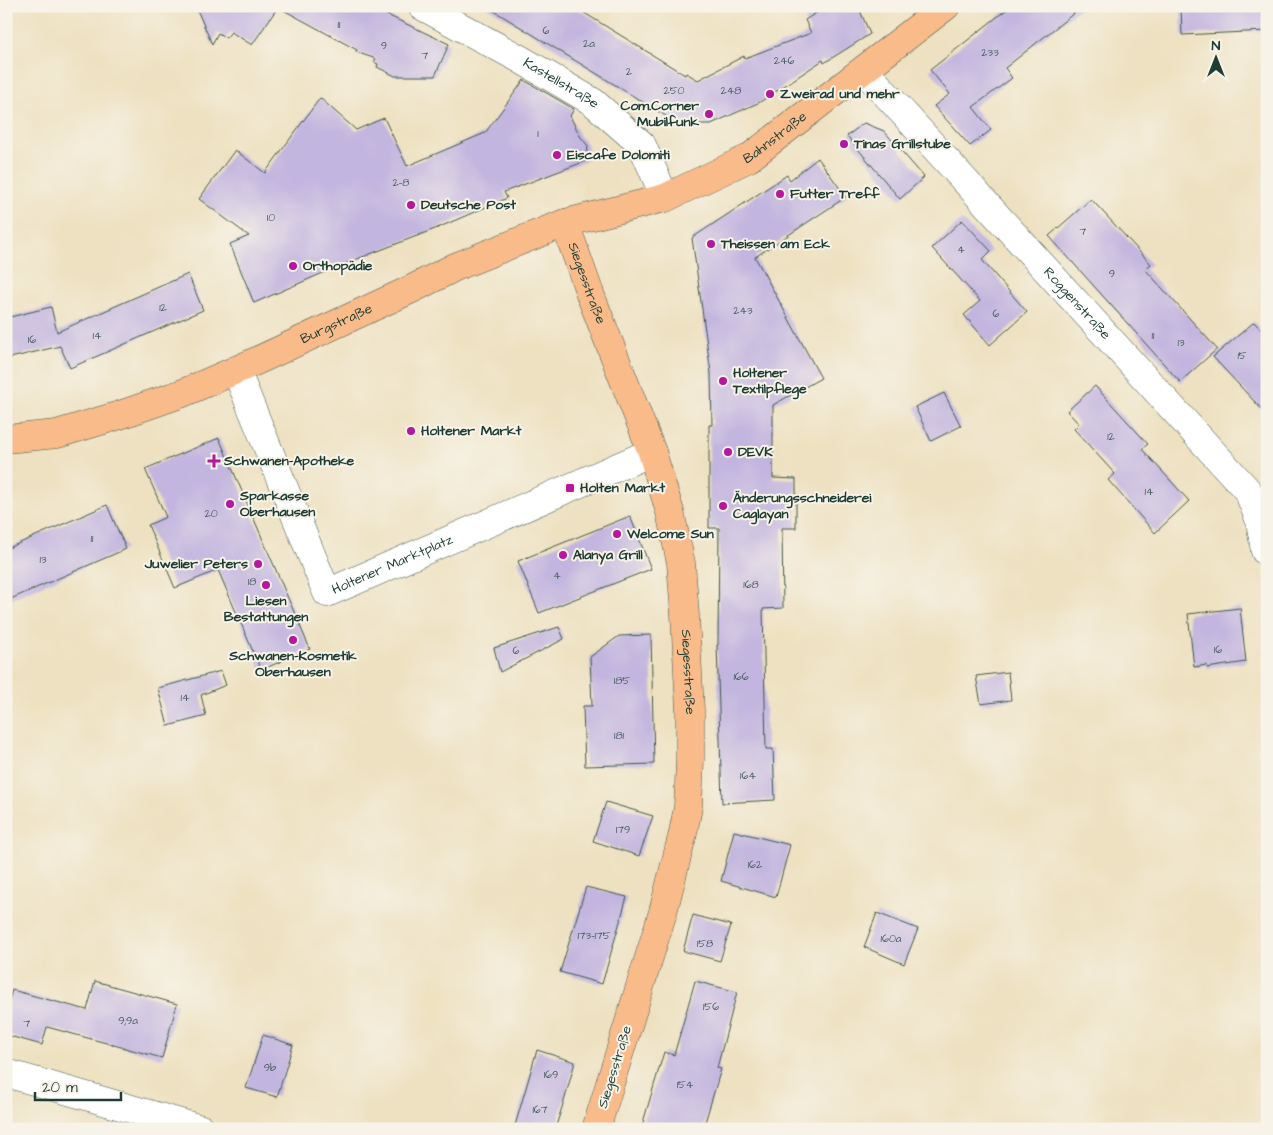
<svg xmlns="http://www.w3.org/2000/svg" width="1273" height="1135" viewBox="0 0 1273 1135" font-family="'Architects Daughter',sans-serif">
<rect width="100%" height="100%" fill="#f7f3e8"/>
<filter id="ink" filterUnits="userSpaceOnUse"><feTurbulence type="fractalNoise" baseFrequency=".02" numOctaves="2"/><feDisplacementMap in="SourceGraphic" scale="10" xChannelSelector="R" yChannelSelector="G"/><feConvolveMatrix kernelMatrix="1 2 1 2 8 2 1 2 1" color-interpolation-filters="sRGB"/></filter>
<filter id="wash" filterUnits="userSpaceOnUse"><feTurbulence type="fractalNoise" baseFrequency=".0096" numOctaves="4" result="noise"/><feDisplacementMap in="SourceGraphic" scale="20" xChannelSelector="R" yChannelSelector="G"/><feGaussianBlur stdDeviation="1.12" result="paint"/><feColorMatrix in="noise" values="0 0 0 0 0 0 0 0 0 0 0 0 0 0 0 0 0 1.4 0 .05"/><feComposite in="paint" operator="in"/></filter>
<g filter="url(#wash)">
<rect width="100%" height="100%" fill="#eee1c1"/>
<g id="blocks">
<path fill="#c2b5df" d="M189,6H368L449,44L435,76H395L377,67L378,64L374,62L376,59L356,52L357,50L278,7L252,45L231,32L226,38L218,33L212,44L198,12Z
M486,6H573L685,75L686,73L698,80L744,56L745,58L811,33L805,20L827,6H858L870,34L824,63L823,60L760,102L711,124H689L674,121Z
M1011,6H1083L1005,68L1012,78L973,107L991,130L970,146L934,106L950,94L930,70Z
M1181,6H1267V31L1182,35Z
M524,80L574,109L570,116L580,136L588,146L586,161L504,192L507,198L435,229L339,266L254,303L230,244L249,236L199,199L235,150L265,173L320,98L356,130L384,118L407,166L485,133Z
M864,123L884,131L924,177L900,199L847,136Z
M818,158L846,197L755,257L821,378L773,405V478L796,479V528H782L783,608L763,609L766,749H773L775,800L722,803L717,645H718L719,528H709V425H712L711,373L692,238L787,175L790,180Z
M1091,199L1151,264L1145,269L1217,349L1180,382L1049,236Z
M962,220L991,251L982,260L1027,312L990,345L964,315L980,301L932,248Z
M188,274L203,310L70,368L60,346L6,359V318L51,307L57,332Z
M1254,322L1267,336V415L1213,357Z
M1095,386L1148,444L1142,449L1189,501L1155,533L1108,480L1115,474L1074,429L1079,424L1067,411Z
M944,393L961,426L931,441L915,407Z
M219,438L310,649L261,670L218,570L175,588L148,525L166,517L145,469Z
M107,505L126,549L6,601V549Z
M630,516L651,569L539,613L518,561Z
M1240,608L1246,662L1207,668V665L1194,667L1188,614Z
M559,627L564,639L500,672L494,648Z
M651,635L654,764L585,766L583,706H592L590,657L619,636Z
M221,671L226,685L201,695L206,716L168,726L158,688Z
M1008,672L1011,700L981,704L976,676Z
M606,802L653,816L639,856L593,841Z
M734,831L790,845L776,897L721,881Z
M586,887L627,897L602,984L560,972Z
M877,913L918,929L904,964L864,947Z
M693,915L731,925L720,961L683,951Z
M95,981L177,1004L162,1058L47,1027L42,1045L6,1035V1010L12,990L87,1010Z
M695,981L737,992L717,1068L721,1069L703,1129H641L664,1052L674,1055Z
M263,1035L293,1045L277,1097L246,1088Z
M537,1050L575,1062L565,1098L555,1129H514Z"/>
</g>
</g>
<g filter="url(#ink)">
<use href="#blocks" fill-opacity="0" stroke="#3e5649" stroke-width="1"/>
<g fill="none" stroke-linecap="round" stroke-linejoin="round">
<defs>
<g id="minor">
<path id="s1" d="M422,6L520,59L593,102L642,145L665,198"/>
<path id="s2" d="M864,70L1248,491L1260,521L1265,551"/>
<path id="s3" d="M236,370L327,593L652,452"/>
<path d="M6,1073L201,1129"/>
</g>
<g id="major">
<path id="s4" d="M565,223L590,294L652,452L670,512L681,563L685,615L690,711V760L688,807L683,833L663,912L596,1129"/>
<path id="s5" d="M6,439L57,434L120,415L183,393L252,363L414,288L455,267L565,223L665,198L749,158L946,6"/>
</g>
</defs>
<use href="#minor" stroke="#3e5649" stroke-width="29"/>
<use href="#major" stroke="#3e5649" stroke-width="29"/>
<use href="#minor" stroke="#fff" stroke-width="28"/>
<use href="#major" stroke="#fabb8b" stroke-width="28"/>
</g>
</g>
<g fill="#b5179e" stroke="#f7f3e8" stroke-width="2">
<circle cx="770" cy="94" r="5"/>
<circle cx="709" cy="114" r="5"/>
<circle cx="844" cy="144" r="5"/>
<circle cx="557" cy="155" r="5"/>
<circle cx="780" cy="194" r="5"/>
<circle cx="411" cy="205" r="5"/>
<circle cx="711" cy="244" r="5"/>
<circle cx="293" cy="266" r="5"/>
<circle cx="723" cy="381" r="5"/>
<circle cx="411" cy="431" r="5"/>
<circle cx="728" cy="452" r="5"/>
<path d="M211.5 453.5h5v5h5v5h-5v5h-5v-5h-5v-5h5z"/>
<rect x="565" y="483" width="10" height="10" rx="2.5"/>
<circle cx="230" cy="504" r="5"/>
<circle cx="723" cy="506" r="5"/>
<circle cx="617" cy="534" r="5"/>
<circle cx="563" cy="555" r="5"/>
<circle cx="258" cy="564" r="5"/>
<circle cx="266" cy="585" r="5"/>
<circle cx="293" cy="640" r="5"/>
</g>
<g text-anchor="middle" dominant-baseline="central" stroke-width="4" stroke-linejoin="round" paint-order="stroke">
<g font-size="11" fill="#485b5f">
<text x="339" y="24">11</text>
<text x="546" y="30">6</text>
<text x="589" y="43">2a</text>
<text x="384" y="45">9</text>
<text x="990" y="52">233</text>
<text x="425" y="55">7</text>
<text x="784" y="60">246</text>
<text x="629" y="71">2</text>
<text x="674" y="90">250</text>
<text x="731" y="90">248</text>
<text x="538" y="133">1</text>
<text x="401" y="182">2-8</text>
<text x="271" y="217">10</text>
<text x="1083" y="231">7</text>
<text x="961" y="249">4</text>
<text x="1112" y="273">9</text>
<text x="163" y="307">12</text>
<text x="743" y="310">243</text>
<text x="996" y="313">6</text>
<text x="97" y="335">14</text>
<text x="1153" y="335">11</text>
<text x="32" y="339">16</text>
<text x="1181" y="342">13</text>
<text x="1242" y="355">15</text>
<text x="1111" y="436">12</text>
<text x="1149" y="491">14</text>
<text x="211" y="513">20</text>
<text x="92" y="538">11</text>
<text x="43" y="559">13</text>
<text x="557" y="575">4</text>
<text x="252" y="581">18</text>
<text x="751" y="584">168</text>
<text x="1218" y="649">16</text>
<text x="516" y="650">6</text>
<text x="741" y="676">166</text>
<text x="622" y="680">185</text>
<text x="185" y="697">14</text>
<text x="619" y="735">181</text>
<text x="748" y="775">164</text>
<text x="623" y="829">179</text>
<text x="755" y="864">162</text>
<text x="594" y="935">173-175</text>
<text x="891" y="938">160a</text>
<text x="705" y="943">158</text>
<text x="711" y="1006">156</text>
<text x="128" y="1020">9;9a</text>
<text x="27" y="1023">7</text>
<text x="270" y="1067">9b</text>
<text x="551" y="1074">169</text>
<text x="685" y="1084">154</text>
<text x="540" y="1109">167</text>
</g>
<g font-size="14" fill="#1f3d34" stroke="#f7f3e8">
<text stroke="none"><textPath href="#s1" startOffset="159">Kastellstraße</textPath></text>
<text stroke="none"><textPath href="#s5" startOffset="831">Bahnstraße</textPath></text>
<text stroke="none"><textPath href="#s4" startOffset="64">Siegesstraße</textPath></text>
<text stroke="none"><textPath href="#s2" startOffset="316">Roggenstraße</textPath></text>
<text stroke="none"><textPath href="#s5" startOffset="352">Burgstraße</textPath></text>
<text stroke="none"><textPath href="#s3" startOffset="312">Holtener Marktplatz</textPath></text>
<text stroke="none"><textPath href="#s4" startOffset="469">Siegesstraße</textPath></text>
<text transform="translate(615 1067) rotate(-73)">Siegesstraße</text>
</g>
<g font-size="14" font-weight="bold" fill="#1f3d34" stroke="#f7f3e8" text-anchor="start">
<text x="780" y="94">Zweirad und mehr</text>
<text x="699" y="106" text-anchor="end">Com.Corner<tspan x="699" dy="16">Mubilfunk</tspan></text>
<text x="854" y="144">Tinas Grillstube</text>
<text x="567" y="155">Eiscafe Dolomiti</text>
<text x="790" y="194">Futter Treff</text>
<text x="421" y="205">Deutsche Post</text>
<text x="721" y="244">Theissen am Eck</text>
<text x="303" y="266">Orthopädie</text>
<text x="733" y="373">Holtener<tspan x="733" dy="16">Textilpflege</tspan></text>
<text x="421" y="431">Holtener Markt</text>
<text x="738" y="452">DEVK</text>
<text x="224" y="461">Schwanen-Apotheke</text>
<text x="580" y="488">Holten Markt</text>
<text x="240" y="496">Sparkasse<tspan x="240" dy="16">Oberhausen</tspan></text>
<text x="733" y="498">Änderungsschneiderei<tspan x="733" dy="16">Caglayan</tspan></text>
<text x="627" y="534">Welcome Sun</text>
<text x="573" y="555">Alanya Grill</text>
<text x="248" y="564" text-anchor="end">Juwelier Peters</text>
<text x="266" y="601" text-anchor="middle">Liesen<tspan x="266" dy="16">Bestattungen</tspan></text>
<text x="293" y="656" text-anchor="middle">Schwanen-Kosmetik<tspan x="293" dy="16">Oberhausen</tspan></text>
</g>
</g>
<rect width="1273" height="1135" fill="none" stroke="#f7f3e8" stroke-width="25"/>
<g transform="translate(1216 58)" stroke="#f7f3e8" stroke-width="4" paint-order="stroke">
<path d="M0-4L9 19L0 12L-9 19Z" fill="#1f3d34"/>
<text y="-8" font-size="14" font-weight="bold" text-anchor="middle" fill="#1f3d34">N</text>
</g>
<path d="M35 1092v8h86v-8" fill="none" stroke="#1f3d34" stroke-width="2.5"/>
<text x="42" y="1092" font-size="15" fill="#1f3d34" stroke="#f7f3e8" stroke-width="4" paint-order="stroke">20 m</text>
</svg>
